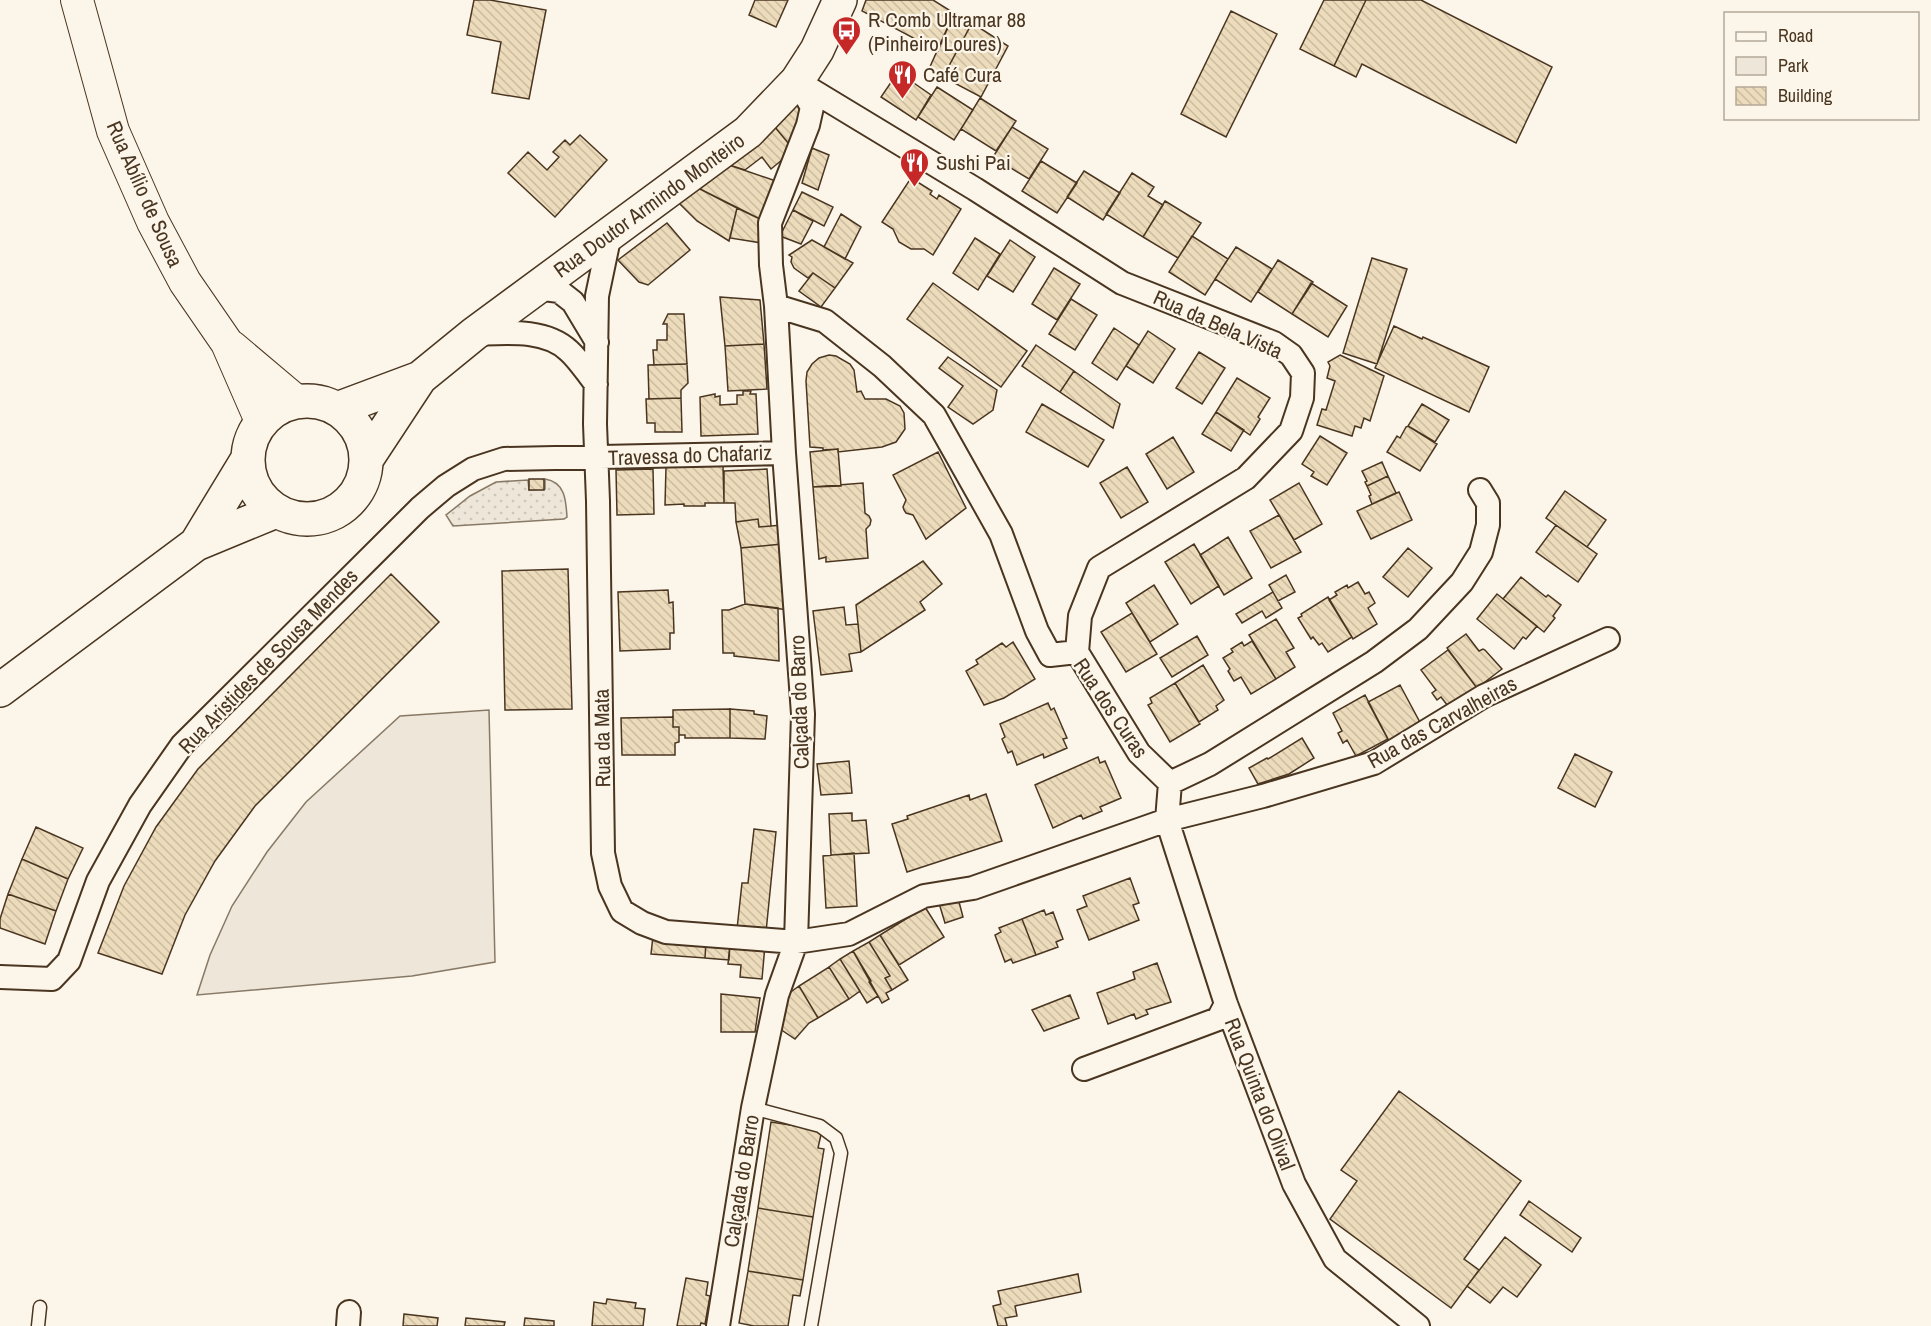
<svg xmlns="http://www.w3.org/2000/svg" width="1931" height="1326" viewBox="0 0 1931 1326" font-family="'Archivo Narrow',sans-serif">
<defs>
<pattern id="grass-dots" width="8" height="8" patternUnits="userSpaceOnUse" patternTransform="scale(1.5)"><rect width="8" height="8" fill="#ede6d9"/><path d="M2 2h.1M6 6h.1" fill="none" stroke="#cdc6ba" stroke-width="1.8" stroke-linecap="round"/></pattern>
<pattern id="building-back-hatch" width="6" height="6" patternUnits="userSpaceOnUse" patternTransform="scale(1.5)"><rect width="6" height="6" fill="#ecdcbc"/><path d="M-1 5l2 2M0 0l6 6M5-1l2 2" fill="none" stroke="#ccbda1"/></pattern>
</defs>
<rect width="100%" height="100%" fill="#fbf6e9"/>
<path fill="url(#grass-dots)" stroke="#887966" stroke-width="1.5" d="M545,479C565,482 566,500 567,517L564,519L453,526L446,515L470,496L496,482L528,480L529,490L545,489Z"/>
<path fill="#ede6d9" stroke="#887966" stroke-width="1.5" d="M489,710L495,962L412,976L197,995L210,955L232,906L267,852L306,802L400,716Z"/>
<path fill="url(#building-back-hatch)" stroke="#4a3520" stroke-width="1.5" d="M474,0H490L546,10L529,99L492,93L501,42L467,35Z
M755,0H788L776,27L749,15Z
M866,0H933L954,13L938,51L862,11Z
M1324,0H1366L1334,66L1300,49Z
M1366,0H1421L1552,67L1516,143L1362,64L1356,77L1334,66Z
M1231,11L1277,34L1226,137L1181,114Z
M954,13L972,23L943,77L929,69Z
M972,23L1008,46L981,97L943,77Z
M898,72L931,95L916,120L881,97Z
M937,87L973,110L954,140L918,117Z
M980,98L1016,121L996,151L961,129Z
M795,103L807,111L794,150L774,126Z
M774,126L794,150L771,169L762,157L745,170L726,164Z
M1012,127L1048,149L1029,179L993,157Z
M580,135L607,160L555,217L508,173L528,152L547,170L559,157L553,152L565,140L570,145Z
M812,148L829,155L818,190L802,183Z
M1041,161L1077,183L1057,213L1022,191Z
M726,164L776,181L762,220L698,188Z
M1084,171L1120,193L1103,220L1067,197Z
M1132,173L1154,187L1148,196L1163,205L1143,237L1106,214Z
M911,178L932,191L930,194L937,199L939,195L961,209L933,255L924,249H911L899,242L893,229L882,222Z
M698,188L737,208L729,241L697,221L679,203Z
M802,192L833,207L824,226L793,210Z
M1165,201L1201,223L1178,258L1143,237Z
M737,208L762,220V243L730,238Z
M793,210L813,221L801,244L780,236Z
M841,214L861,227L845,259L824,247Z
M667,223L690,250L648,285L639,282L618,260Z
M1192,236L1228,259L1205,295L1169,272Z
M975,238L1000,254L978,290L953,273Z
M812,240L853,263L835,288L813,273L808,278L794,268L791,262L792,257L789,255Z
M1010,240L1035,257L1013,292L987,276Z
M1236,247L1272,269L1251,302L1215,279Z
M1372,258L1407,269L1377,364L1343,353Z
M1278,260L1313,282L1292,314L1258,292Z
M1054,268L1080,284L1057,320L1032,304Z
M813,273L835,288L821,307L799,291Z
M933,283L1027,351L1001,387L907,319Z
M1311,283L1347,306L1328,337L1292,314Z
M720,297L760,300L764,344L725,346Z
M1071,299L1097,315L1075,350L1049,334Z
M668,314H684L687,364L654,365L653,350H657V340H667V324H663Z
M1394,326L1422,339L1423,337L1489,367L1469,412L1375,368Z
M1114,328L1139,345L1117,380L1092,363Z
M1148,331L1175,349L1153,383L1126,366Z
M764,344L767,389L728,391L725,346Z
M1036,345L1074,371L1060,392L1022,366Z
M1199,352L1225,368L1202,404L1176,388Z
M829,355L836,356L850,364L854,370L857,392L861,391L865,399H886L900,406L904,413L905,429L896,442L882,447L838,452V449L823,450V448L810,447L806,381L807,372L812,364L819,358Z
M1340,355L1384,376L1370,421L1364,418L1361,428L1355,426L1352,436L1317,425L1322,409L1326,410L1335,381L1327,378L1330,366L1328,362Z
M948,357L997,390L993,410L973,424L948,407L963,386L939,368Z
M687,364L688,383L681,390V398L649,399L648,365Z
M1074,371L1120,404L1113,428L1060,392Z
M1237,378L1270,398L1258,417L1260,419L1250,435L1216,412Z
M743,391H751L750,394H756L758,434L701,436L700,397L715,394V397L720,396V405L737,404V395H743Z
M681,398L682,432H655V423H647L646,399Z
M1042,404L1104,440L1088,467L1026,432Z
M1422,404L1449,420L1435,442L1408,426Z
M1216,412L1244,430L1231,451L1202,434Z
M1408,426L1437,444L1420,471L1387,452L1397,436L1400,438L1406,427Z
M1320,436L1347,453L1327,485L1311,476L1314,472L1302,464Z
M1173,437L1194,472L1167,489L1146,454Z
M838,449L841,486L813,487L810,452Z
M938,452L966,508L926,539L913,515L906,513L904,510L903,507L906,500L893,475Z
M1382,462L1388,476L1367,486L1365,482L1367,481L1362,471Z
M723,466L724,503H705V506H684V504L665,505L666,467Z
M1127,467L1148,502L1121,518L1100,483Z
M653,469L654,514L617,515L616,470Z
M767,469L771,526L759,527L758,519L736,522L735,503H724V471Z
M1388,476L1396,493L1372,504L1369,496L1371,495L1367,486Z
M529,479H544V490H529Z
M863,483L865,513L869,516L871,520L870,525L866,529L868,558L826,562V557L819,559L813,487Z
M1299,483L1322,524L1294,540L1270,500Z
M1565,491L1606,520L1587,547L1546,518Z
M1399,492L1412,520L1371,539L1357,511Z
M1279,515L1301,552L1271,568L1250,531Z
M758,519L759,527L782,525V544L741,548L736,522Z
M1556,525L1597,554L1578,582L1536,552Z
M1228,537L1252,578L1224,595L1200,555Z
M782,544L788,610L745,604L741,548Z
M1194,544L1219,586L1191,604L1165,562Z
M1408,548L1432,568L1408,597L1383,577Z
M923,561L942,584L920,602L925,610L861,652L856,605Z
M568,569L572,709L505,710L502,571Z
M391,574L439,622L255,806L215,861L185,915L162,974L98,953L124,886L156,827L198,769Z
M1286,575L1295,592L1278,601L1269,585Z
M1521,577L1546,597L1548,595L1561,605L1553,616L1555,618L1544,632L1503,599Z
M1358,582L1365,594L1369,592L1375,603L1368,608L1377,624L1353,639L1329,600L1337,595L1335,592L1347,585L1348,588Z
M1154,585L1178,624L1150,642L1126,603Z
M668,590L669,603L673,602L674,633H670V649L620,651L618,592Z
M1273,592L1282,608L1266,618L1262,611L1242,623L1236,614Z
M1497,594L1537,626L1526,639L1523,637L1514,649L1477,619Z
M1328,597L1352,637L1328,652L1322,643L1319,645L1313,637L1311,639L1298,618L1302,616L1301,614Z
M745,604L778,608L779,661L734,656V653H723L722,610H729Z
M844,607L846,625L858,624L861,652L849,654L852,671L821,675L813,611Z
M1132,613L1157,654L1126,672L1101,632Z
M1276,619L1294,648L1286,652L1295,667L1276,679L1249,635Z
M1466,634L1479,651L1483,649L1485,650L1502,669L1477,688L1447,648Z
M1197,636L1208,655L1172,677L1160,658Z
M1252,641L1276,679L1251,694L1241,677L1234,681L1228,671L1230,669L1223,658L1233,652L1231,649L1242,642L1244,646Z
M1013,642L1035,679L1004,698L984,705L966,671L978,664L976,660L1002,643L1006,647Z
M1448,650L1477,688L1451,710L1441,697L1437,700L1432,693L1436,690L1421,670Z
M1203,665L1224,700L1216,706L1218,710L1199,722L1175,683Z
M1175,683L1200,724L1170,742L1148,705L1152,703L1150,698Z
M1400,685L1423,728L1391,745L1368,702Z
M1365,695L1388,739L1356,756L1347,740L1343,743L1338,733L1342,731L1333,713Z
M1048,703L1051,710L1054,708L1067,738L1063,739L1067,748L1044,758L1043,754L1017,765L1012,751L1008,753L1002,739L1005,737L1000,724Z
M730,709L754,711V714L767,716L765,739L730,738Z
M730,709V738H685V735H679V727H673V710Z
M673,717V727H679V742L675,743V755H622L621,718Z
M1302,738L1314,758L1289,774L1258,784L1249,768L1267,758L1268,759Z
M1575,754L1612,772L1595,807L1558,788Z
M1098,757L1100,763L1105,761L1121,798L1100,807L1102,811L1083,819L1081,815L1053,828L1035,785Z
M849,761L852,793L821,795L817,764Z
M986,794L1002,841L907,872L892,824L908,819L907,816L969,795L970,800Z
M852,813V821L866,820L869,853L831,855L829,814Z
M36,827L83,848L68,879L22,859Z
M754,829L776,832L766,932L737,929L742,883H748Z
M854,853L857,906L826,908L823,856Z
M22,859L68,879L56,911L8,894Z
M1130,878L1139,903L1133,905L1139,920L1089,940L1077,910L1087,906L1083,896Z
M8,894L56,911L45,944L0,928V919Z
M958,898L963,917L945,923L939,903Z
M925,907L944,937L899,965L880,935Z
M1044,910L1046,915L1053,912L1063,939L1056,942L1058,947L1036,955L1022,919Z
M1022,919L1036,955L1013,963L1011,959L1005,962L995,935L1001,932L999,928Z
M880,935L908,980L892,990L885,978L890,976L869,942Z
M653,936L706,941L705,958L651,954Z
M706,941L730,943L729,960L705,958Z
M869,942L890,976L885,978L892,990L886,993L889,999L882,1003L853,951Z
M730,943L765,945L762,979L740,977L741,965L728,964Z
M853,951L871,981L869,982L878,996L867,1003L840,959Z
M840,959L860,991L849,999L829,967Z
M1157,963L1171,1002L1146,1010L1148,1014L1136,1019L1134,1014L1108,1024L1097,993L1135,979L1133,972Z
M829,967L849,999L818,1018L799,986Z
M799,986L818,1018L809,1023L795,1039L780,1029L788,994Z
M721,994L760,998L755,1032H721Z
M1070,995L1079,1018L1044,1031L1032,1010Z
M1399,1091L1521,1181L1464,1259L1479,1270L1451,1308L1330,1219L1357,1181L1341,1170Z
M771,1122L822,1130L818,1148L824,1149L813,1217L758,1208Z
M1529,1201L1581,1238L1572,1252L1520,1215Z
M758,1208L813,1217L803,1280L748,1271Z
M1505,1237L1541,1265L1517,1297L1503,1287L1490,1303L1467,1286Z
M748,1271L803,1280L800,1296L793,1295L788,1326H754L739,1323Z
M1078,1274L1081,1292L1015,1306L1017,1316L1005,1318L1007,1326H998L993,1306L1001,1304L998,1291Z
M686,1278L708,1282L706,1295L710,1296L705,1324L701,1323L700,1326H677Z
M607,1299L636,1303L635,1308L645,1309L643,1326H592L594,1302L606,1304Z
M404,1314L438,1318L437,1326H403Z
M466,1318L505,1322L504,1326H465Z
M525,1318L554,1321V1326H524Z"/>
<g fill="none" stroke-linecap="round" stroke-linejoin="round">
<defs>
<path id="lane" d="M753,1108L820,1126L836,1138L841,1153L811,1326
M38,1326L40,1307"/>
<path id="street" d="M800,83L975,189L1122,283L1274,343L1291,355L1303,373L1302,398L1291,431L1246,478L1099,568L1080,616L1077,652
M610,234L597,296L595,424L598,501L603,853L610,886L622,911L642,923L666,932L796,942L849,934L924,896L973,888L1167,820L1170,783
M537,288L559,291L573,302L597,342
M776,306L825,321L882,366L934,415L1001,534L1037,631L1050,655L1077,652L1139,753L1170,783L1210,764L1374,662L1418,629L1462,582L1481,552L1488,525V503L1480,490
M474,334C504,333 545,328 569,351C579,360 587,373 596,384
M0,977L52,979L69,961L98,881L140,805L182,745L420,508L446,486L473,469L504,459L784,453
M1084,1069L1218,1019L1226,1004
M348,1326L349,1312
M718,1326L753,1108L777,995L796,942L803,714L784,453L776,306L771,265L770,223L808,125L812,107L797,81
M1418,1326L1335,1259L1294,1184L1226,1004L1167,820L1263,796L1374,763L1484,696L1608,639"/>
<path id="secondary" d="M77,0L113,131L153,222L185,282L227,343L261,421
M232,347L296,401"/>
<path id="primary" d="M248 460a59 59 0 1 1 118 0a59 59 0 1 1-118 0Z
M337,409L420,378
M366,460L420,378L474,334L748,132L797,81L817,50L840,0
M196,544L247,460
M0,690L196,544L276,511"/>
</defs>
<use href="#lane" stroke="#4a3520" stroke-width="15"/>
<use href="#street" stroke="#4a3520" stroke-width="26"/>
<use href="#secondary" stroke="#4a3520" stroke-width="34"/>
<use href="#primary" stroke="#4a3520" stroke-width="36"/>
<use href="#lane" stroke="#fbf6e9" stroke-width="12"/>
<use href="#street" stroke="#fbf6e9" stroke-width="22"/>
<use href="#secondary" stroke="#fbf6e9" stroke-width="32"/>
<use href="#primary" stroke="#fbf6e9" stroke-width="33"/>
</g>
<defs>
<symbol id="bus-pin" viewBox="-11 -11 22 30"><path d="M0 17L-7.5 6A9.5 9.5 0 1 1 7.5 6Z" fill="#c62828" stroke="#fbf6e9"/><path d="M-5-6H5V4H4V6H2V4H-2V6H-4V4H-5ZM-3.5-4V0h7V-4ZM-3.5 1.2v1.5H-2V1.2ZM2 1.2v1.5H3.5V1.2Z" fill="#fff"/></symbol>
<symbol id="restaurant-pin" viewBox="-11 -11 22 30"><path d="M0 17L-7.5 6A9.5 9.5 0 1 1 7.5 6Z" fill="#c62828" stroke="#fbf6e9"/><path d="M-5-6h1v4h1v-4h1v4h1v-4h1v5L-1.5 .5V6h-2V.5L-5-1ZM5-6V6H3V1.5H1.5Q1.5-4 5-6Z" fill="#fff"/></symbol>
</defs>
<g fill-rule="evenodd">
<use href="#bus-pin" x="830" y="14" width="33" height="45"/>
<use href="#restaurant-pin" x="886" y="58" width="33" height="45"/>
<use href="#restaurant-pin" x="898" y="146" width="33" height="45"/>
</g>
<g text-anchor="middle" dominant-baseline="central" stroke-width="4.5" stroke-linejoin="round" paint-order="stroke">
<g font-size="21" fill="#4a3520" stroke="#fbf6e9" text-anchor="start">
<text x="868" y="19">R Comb Ultramar 88<tspan x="868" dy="24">(Pinheiro Loures)</tspan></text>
<text x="923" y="74">Café Cura</text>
<text x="936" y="162">Sushi Pai</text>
</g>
<g font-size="21" fill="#4a3520" stroke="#fbf6e9">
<text transform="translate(145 194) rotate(66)">Rua Abílio de Sousa</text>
<text transform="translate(649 205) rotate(-36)">Rua Doutor Armindo Monteiro</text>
<text transform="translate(1218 324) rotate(24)">Rua da Bela Vista</text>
<text transform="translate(690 455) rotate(-2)">Travessa do Chafariz</text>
<text transform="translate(268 661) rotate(-46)">Rua Aristides de Sousa Mendes</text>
<text transform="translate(799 702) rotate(-92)">Calçada do Barro</text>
<text transform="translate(1111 708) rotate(56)">Rua dos Curas</text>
<text transform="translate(1442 722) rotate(-29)">Rua das Carvalheiras</text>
<text transform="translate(602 738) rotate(-91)">Rua da Mata</text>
<text transform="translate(1260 1094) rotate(69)">Rua Quinta do Olival</text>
<text transform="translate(741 1181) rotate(-81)">Calçada do Barro</text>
</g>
</g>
<rect x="1724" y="12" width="195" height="108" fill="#fbf6e9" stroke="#b4a999" stroke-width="1.5"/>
<rect x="1736" y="32" width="30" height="9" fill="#fbf6e9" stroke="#b4a999" stroke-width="1.5"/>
<text x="1778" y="42" font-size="18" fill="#4a3520">Road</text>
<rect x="1736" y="57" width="30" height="18" fill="#ede6d9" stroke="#b4a999" stroke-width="1.5"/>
<text x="1778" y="72" font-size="18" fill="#4a3520">Park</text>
<rect x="1736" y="87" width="30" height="18" fill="url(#building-back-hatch)" stroke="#b4a999" stroke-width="1.5"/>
<text x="1778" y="102" font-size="18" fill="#4a3520">Building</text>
</svg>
